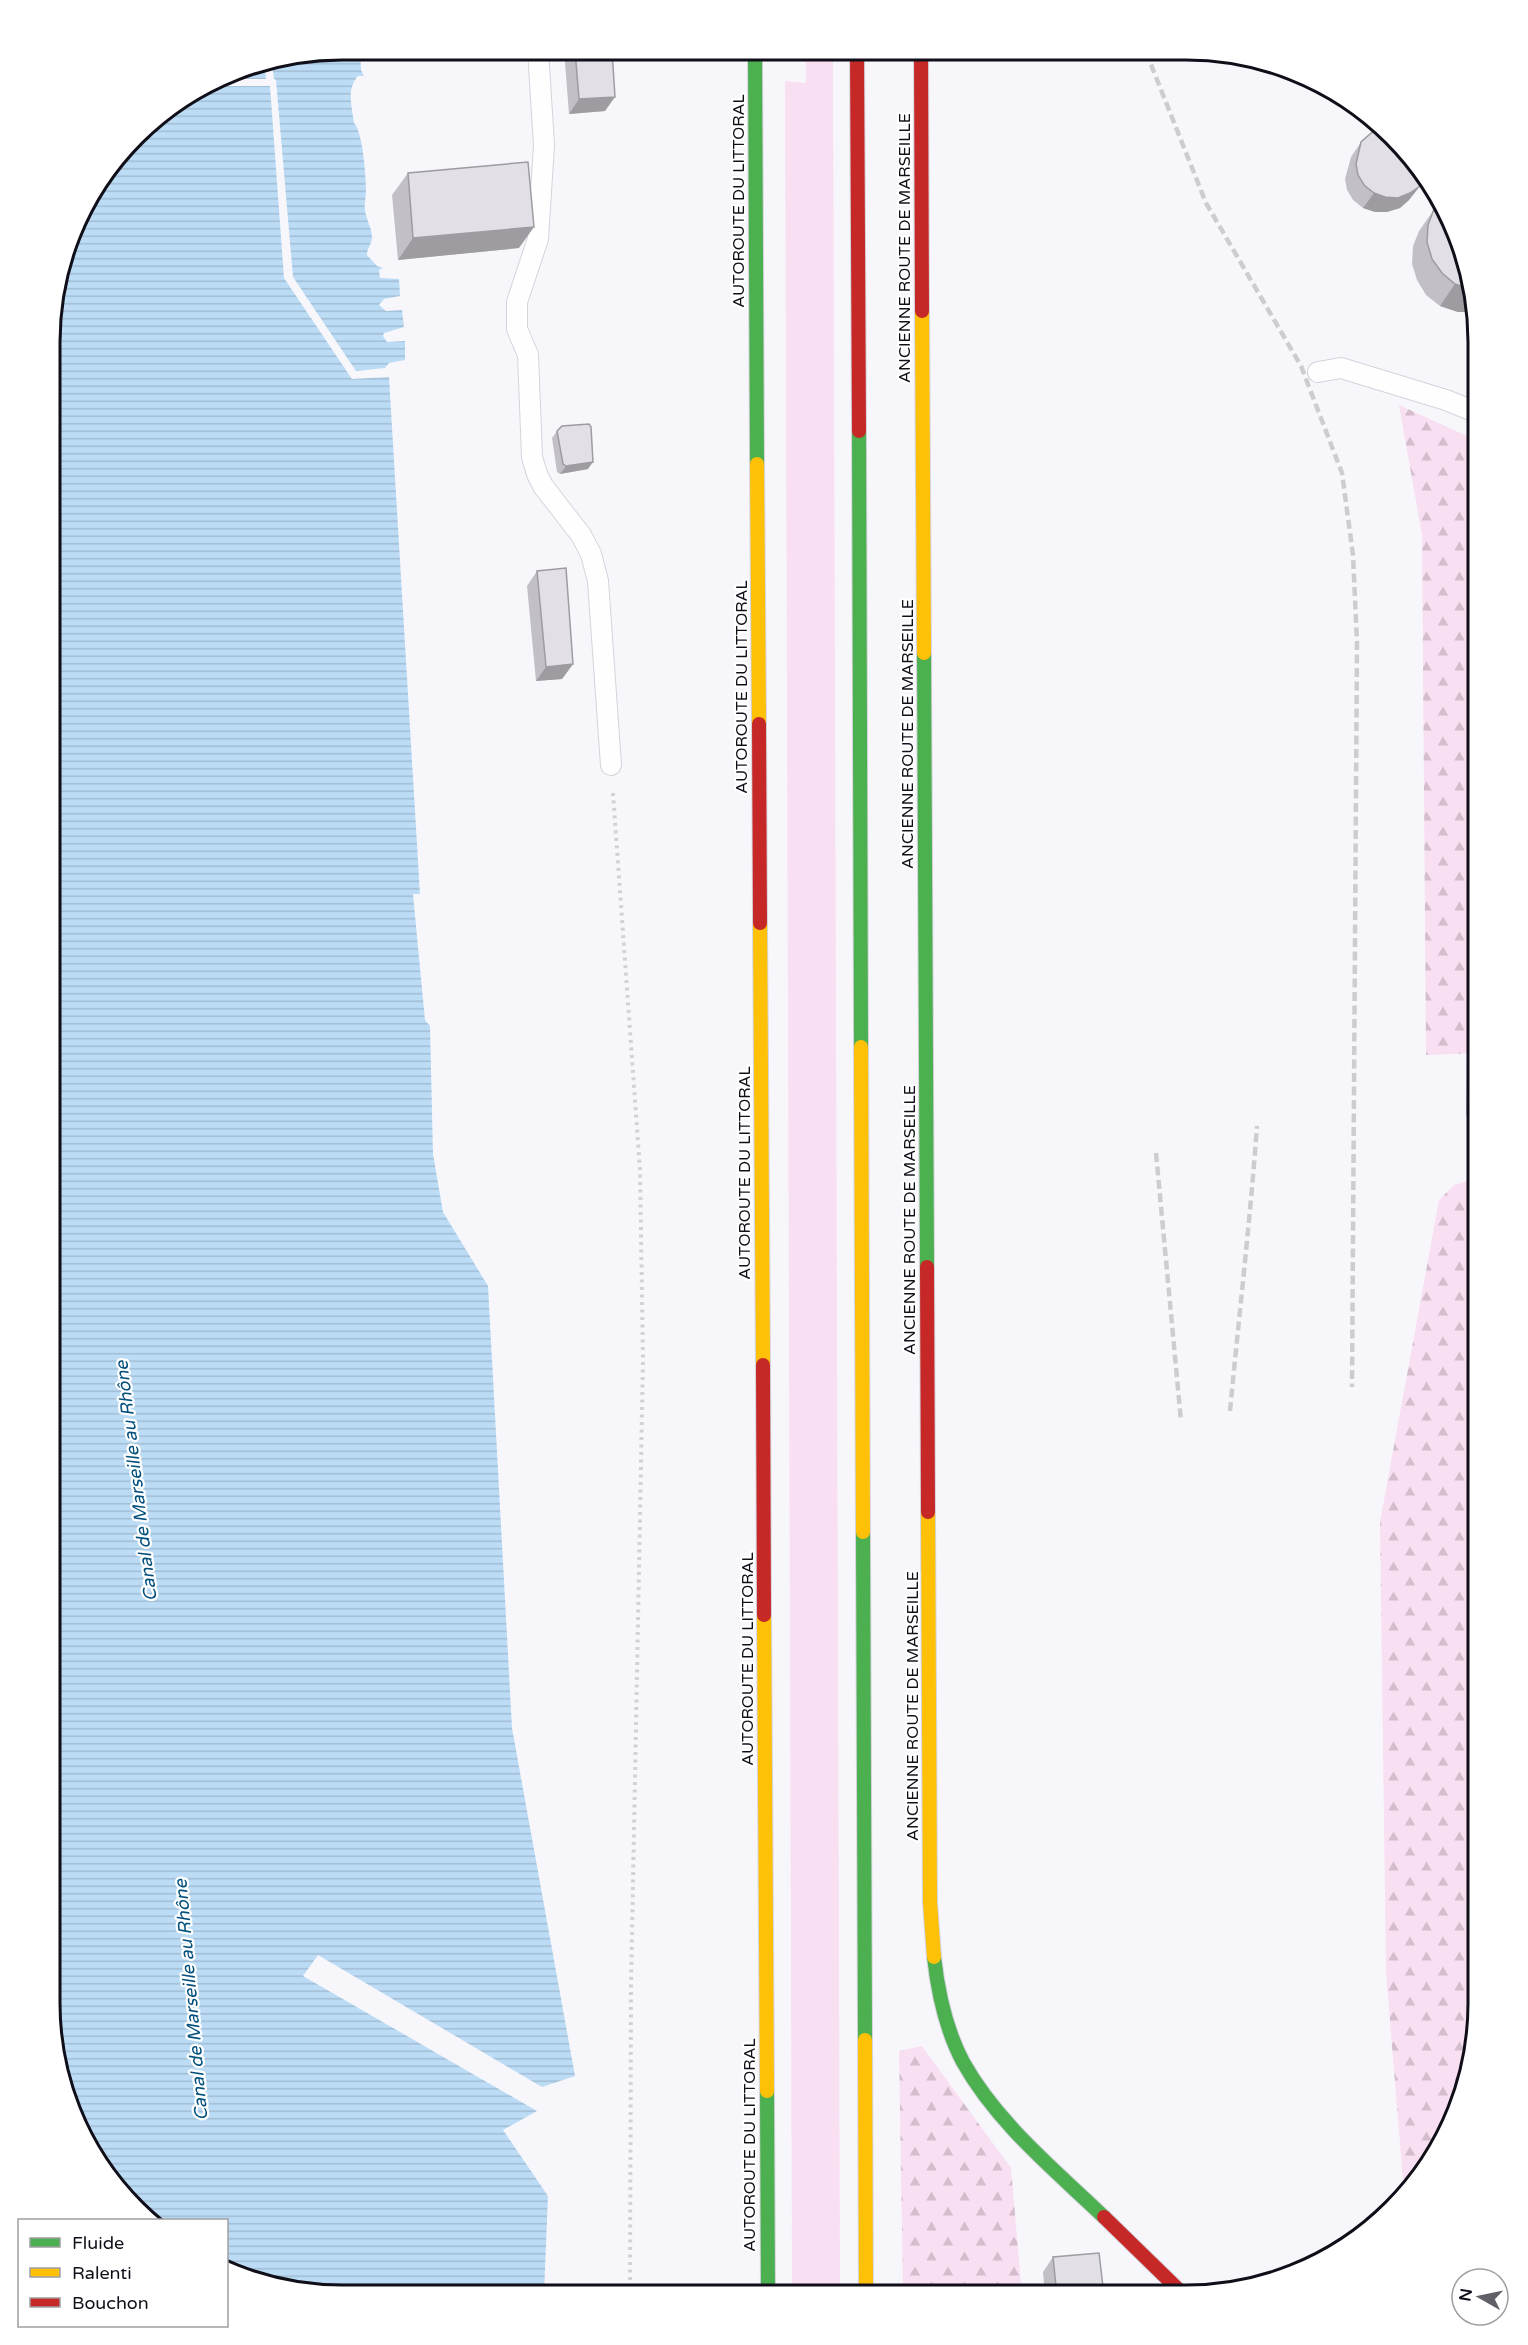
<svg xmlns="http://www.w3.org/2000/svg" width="1528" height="2345" viewBox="0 0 1528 2345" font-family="'Varela Round',sans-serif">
<defs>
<pattern id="forest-firs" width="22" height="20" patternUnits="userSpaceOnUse" patternTransform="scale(1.5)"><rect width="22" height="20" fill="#f8dff1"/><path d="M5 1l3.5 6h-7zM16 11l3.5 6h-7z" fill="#d4bece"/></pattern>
<pattern id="water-rules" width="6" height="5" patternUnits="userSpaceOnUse" patternTransform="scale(1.5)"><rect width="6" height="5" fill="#bcdcf6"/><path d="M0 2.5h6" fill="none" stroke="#a1bcd2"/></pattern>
</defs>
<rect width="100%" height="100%" fill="#f7f7fb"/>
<path fill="#f8dff1" d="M806,51H833L840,2295L792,2294L785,81L806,83Z"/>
<path fill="url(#forest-firs)" d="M1399,405L1478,441V1053L1426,1055L1422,535Z
M1478,1178V2023L1463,2098L1429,2166L1404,2192L1386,1973L1380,1522L1439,1200L1454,1185Z
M922,2046L1011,2168L1022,2295H903L899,2051Z"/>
<path fill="url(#water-rules)" d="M342,50H360L361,70L364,76H358C346,89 352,107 354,123C363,132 366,177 366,191C366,198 364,204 365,210C366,219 372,228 372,237C372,244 367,248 367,255L377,266L383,268L379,270L380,278L399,279L400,296L384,299L379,305L386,311L402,310L404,327L384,333L383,336L387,342L405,341V360L389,363L385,368L356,371L293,277L276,80L274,79L272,63Z
M265,65L266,79H218L230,72Z
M208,86H270L284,278L352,379L389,377L420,894H413L425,1020L430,1026L433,1154L443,1212L488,1286L512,1728L575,2076L542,2087L318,1955L303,1976L537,2111L503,2130L548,2196L544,2294L304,2293L227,2271L226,2220H149L110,2181L72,2115L50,2003L52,304L80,212L149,122Z"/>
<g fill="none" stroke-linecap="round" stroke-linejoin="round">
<defs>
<path id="lane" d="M538,50L544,145L538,239L517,302V329L528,355L532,457L537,474L543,486L581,535L591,554L598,581L611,765
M1318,372L1341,368L1446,400L1478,413"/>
<path id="fast" d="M755,51L757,464
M859,431L861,1047
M924,653L927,1267
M863,1532L865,2040
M934,1957C938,1993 946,2030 963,2062C997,2123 1055,2170 1104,2217
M767,2091L768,2294"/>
<path id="slow" d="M922,311L924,653
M757,464L759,724
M760,923L763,1365
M861,1047L863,1532
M928,1512L930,1902L934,1957
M764,1615L767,2091
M865,2040L866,2295"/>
<path id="jam" d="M857,51L859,431
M921,51L922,311
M759,724L760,923
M927,1267L928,1512
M763,1365L764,1615
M1104,2217L1184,2295"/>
</defs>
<use href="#lane" stroke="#d4d3db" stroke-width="22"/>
<use href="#fast" stroke="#d4d3db" stroke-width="16"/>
<use href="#slow" stroke="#d4d3db" stroke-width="16"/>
<use href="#jam" stroke="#d4d3db" stroke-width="16"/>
<path stroke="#d2d2d4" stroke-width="4" stroke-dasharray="3 4.5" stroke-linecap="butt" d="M613,793L640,1170L643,1360L631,1987L630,2294
M1476,2033L1468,1919L1476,1780L1478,1622"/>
<use href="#lane" stroke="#fefefe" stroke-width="20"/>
<use href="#fast" stroke="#4caf50" stroke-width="14"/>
<use href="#slow" stroke="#ffc107" stroke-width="14"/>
<use href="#jam" stroke="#c62828" stroke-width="14"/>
<path stroke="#cdcccf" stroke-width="4.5" stroke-dasharray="9 4.5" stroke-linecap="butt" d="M1146,52L1206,203L1301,366L1342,473L1353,555L1357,643L1352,1387
M1156,1153L1181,1421
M1230,1411C1239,1316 1250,1222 1257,1126"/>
</g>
<path fill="#c2c0c6" d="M564,50H612L605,111L569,114Z
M1361,142L1420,186L1409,200L1400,208L1387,212H1375L1363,208L1353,200L1347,190L1345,179L1351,157Z
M408,173L519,248L398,260L392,195Z
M1440,201L1456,230L1458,312L1440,306L1426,295L1417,280L1412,264L1413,246L1419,231Z
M557,431L588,469L560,474L557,472L552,438Z
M537,571L573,664L562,679L536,681L527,586Z
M1477,1039L1478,1115H1466L1467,1053Z
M1053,2257L1104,2295H1045L1043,2272Z"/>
<path fill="#9e9ca1" d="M615,97L605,111L569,114L579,99Z
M1420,186L1409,200L1400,208L1387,212H1375L1363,208L1374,193Z
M534,227L519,248L398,260L413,238Z
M1455,284L1468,288L1473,312H1458L1440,306Z
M593,462L588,469L560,474L566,466Z
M573,664L562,679L536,681L546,667Z
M1477,1100H1478V1115H1466Z
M1067,2285L1060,2295H1050L1056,2286Z"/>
<path fill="#e2dfe6" stroke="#9e9ca1" stroke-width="1.5" d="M575,50H612L615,97L579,99Z
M1381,127L1418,164L1425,176L1420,186L1410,193L1398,198L1385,197L1374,193L1364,185L1358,175L1356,164L1361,142L1377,128Z
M528,162L534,227L413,238L408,173Z
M1440,201L1456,230L1468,288L1455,284L1442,273L1432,259L1427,242L1428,225L1434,209Z
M589,424L591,427L593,462L566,466L563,464L557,431L562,426Z
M566,568L573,664L546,667L537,571Z
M1477,1039H1478V1100H1477Z
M1099,2253L1104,2295H1068L1067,2285L1056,2286L1053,2257Z"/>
<g text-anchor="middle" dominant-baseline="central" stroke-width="4.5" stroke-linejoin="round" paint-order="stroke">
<g font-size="16" fill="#100f19" stroke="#fff">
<text transform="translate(739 201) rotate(-90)">AUTOROUTE DU LITTORAL</text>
<text transform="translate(905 248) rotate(-90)">ANCIENNE ROUTE DE MARSEILLE</text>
<text transform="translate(742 687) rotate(-90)">AUTOROUTE DU LITTORAL</text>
<text transform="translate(908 734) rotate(-90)">ANCIENNE ROUTE DE MARSEILLE</text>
<text transform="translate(745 1173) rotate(-90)">AUTOROUTE DU LITTORAL</text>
<text transform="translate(910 1220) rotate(-90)">ANCIENNE ROUTE DE MARSEILLE</text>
<text transform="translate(748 1659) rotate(-90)">AUTOROUTE DU LITTORAL</text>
<text transform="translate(913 1706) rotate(-90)">ANCIENNE ROUTE DE MARSEILLE</text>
<text transform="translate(750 2145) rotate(-90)">AUTOROUTE DU LITTORAL</text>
</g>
<g font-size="18" font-style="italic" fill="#03507d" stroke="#fff">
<text transform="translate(136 1481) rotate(-97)">Canal de Marseille au Rhône</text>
<text transform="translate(191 2000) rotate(-95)">Canal de Marseille au Rhône</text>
</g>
</g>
<path d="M0 0H1528V2345H0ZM342 60H1186A282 282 0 0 1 1468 342V2003A282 282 0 0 1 1186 2285H342A282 282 0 0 1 60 2003V342A282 282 0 0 1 342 60Z" fill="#fff" fill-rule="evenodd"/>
<path fill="none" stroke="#100f19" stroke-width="3" d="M342 60H1186A282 282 0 0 1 1468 342V2003A282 282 0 0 1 1186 2285H342A282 282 0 0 1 60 2003V342A282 282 0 0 1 342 60Z"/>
<rect x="18" y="2219" width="210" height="108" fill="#ffffff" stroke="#9f9fa3" stroke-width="1.5"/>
<rect x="30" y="2238" width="30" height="9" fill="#4caf50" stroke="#9f9fa3" stroke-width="1.5"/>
<text x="72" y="2249" font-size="18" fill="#100f19">Fluide</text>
<rect x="30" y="2268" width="30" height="9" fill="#ffc107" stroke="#9f9fa3" stroke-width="1.5"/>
<text x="72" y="2279" font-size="18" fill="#100f19">Ralenti</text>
<rect x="30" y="2298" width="30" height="9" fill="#c62828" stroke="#9f9fa3" stroke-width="1.5"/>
<text x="72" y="2309" font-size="18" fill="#100f19">Bouchon</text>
<g transform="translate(1480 2297) rotate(279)"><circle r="28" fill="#ffffff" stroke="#9f9fa3" stroke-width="1.5"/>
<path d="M0-4.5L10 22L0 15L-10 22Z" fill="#616068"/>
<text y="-9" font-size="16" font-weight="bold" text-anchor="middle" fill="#100f19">N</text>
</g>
</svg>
